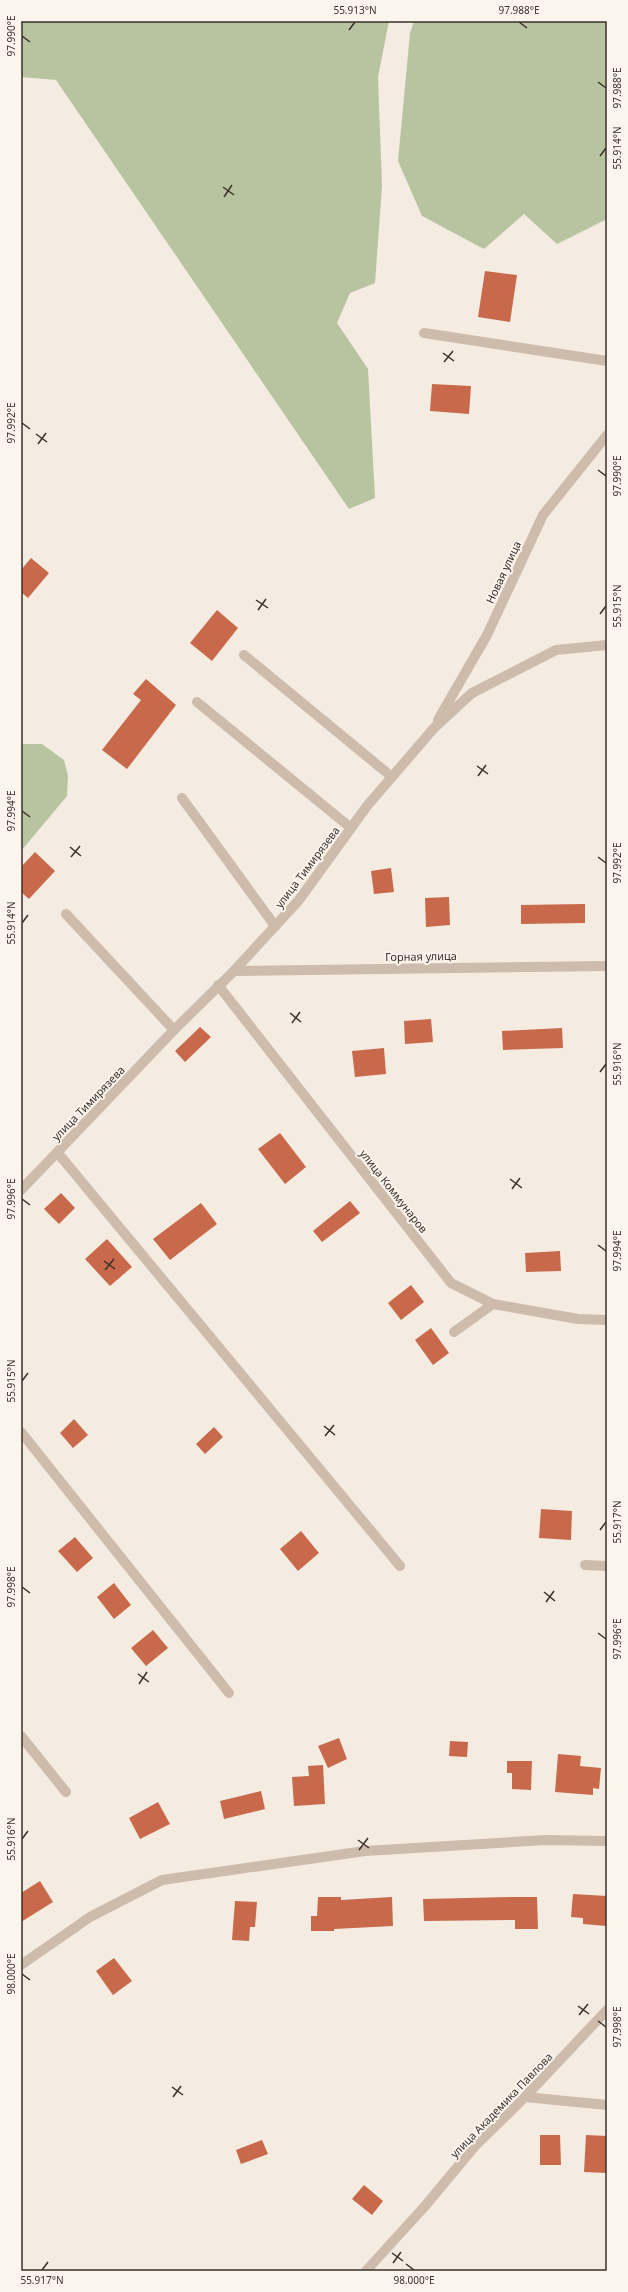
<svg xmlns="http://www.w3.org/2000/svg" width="628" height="2292" viewBox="0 0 628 2292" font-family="'Noto Sans',sans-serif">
<rect width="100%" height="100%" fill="#f4ebe1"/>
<path fill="#b8c4a0" d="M21,21H389L378,77L382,186L375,283L350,293L337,323L368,369L375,498L349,509L56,80L21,77Z
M414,21H607V219L557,244L524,214L484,249L422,216L398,161L410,33Z
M21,744H42L64,760L68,776L67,796L21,851Z"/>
<path fill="#c8694b" d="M485,271L517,275L510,322L478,317Z
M432,384L471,386L469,414L430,411Z
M31,558L49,573L28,598L21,592V570Z
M217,610L238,628L212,661L190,643Z
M146,679L176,705L127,769L102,750L141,700L133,694Z
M35,852L55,871L29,899L21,892V867Z
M391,868L394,892L374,894L371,871Z
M449,897L450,925L426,927L425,898Z
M585,904V923L521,924V905Z
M431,1019L433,1042L405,1044L404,1021Z
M200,1027L211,1037L185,1062L175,1051Z
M562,1028L563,1048L503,1050L502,1031Z
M384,1048L386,1074L355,1077L352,1051Z
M280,1133L306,1167L285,1184L258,1149Z
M61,1193L75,1208L59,1224L44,1209Z
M350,1201L360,1213L322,1242L313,1231Z
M201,1203L217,1224L170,1260L153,1239Z
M107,1239L132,1267L110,1286L85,1259Z
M560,1251L561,1271L526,1272L525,1253Z
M411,1285L424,1302L401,1320L388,1303Z
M431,1328L449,1353L433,1365L415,1340Z
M74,1419L88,1435L73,1448L60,1433Z
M214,1427L223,1437L205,1454L196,1444Z
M541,1509L572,1511L571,1540L539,1538Z
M301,1531L319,1553L298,1571L280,1549Z
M75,1537L93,1558L77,1572L58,1551Z
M114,1583L131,1605L114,1619L97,1597Z
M153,1630L168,1648L146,1666L131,1648Z
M339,1738L347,1759L328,1768L318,1746Z
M450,1741L468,1742L467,1757L449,1756Z
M558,1754L581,1756L580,1766L601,1768L599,1789L593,1788V1795L555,1792Z
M507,1761H532L531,1790L512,1789V1773H507Z
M323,1765L325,1804L294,1806L292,1777L309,1776L308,1766Z
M261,1791L265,1809L224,1819L220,1801Z
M158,1802L170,1824L140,1839L129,1818Z
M40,1881L53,1902L21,1922V1893Z
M573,1894L607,1896V1926L583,1924V1918L571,1917Z
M318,1897H341V1900L392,1897L393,1926L334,1929V1931H311V1916H317Z
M510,1897H537L538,1929H515V1920L424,1921L423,1899Z
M235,1901L257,1902L255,1927H250L249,1941L232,1940Z
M114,1958L132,1981L113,1995L96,1971Z
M540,2135H560L561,2165H540Z
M586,2135L607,2136V2173L584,2172Z
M262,2140L268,2154L241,2164L236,2150Z
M364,2185L383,2201L372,2215L352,2199Z"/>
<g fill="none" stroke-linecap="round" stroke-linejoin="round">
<path stroke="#cdbbac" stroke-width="10" d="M244,655L392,777
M197,702L351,828
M182,798L275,926
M66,914L174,1030
M454,1332L493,1304"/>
<path stroke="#cdbbac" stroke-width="10" d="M424,333L607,361
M438,720L487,635L543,515L607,435
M234,971L607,966
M218,985L451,1283L493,1304L578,1319L607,1320
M57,1152L400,1566
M21,1190L174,1030L234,971L299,900L367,806L434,728L472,693L556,650L607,645
M21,1432L229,1693
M585,1565L607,1566
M21,1736L66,1792
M21,1965L90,1917L162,1880L365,1851L545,1840L607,1841
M525,2097L607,2105
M366,2271L425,2206L475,2146L525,2097L607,2010"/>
</g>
<path fill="none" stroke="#3b302b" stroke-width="1.5" d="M519,22L527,28M349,30L355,22M22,36L30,42M598,82L606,88M600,156L606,148M223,187L234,195M224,197L232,185M443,353L454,361M444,362L453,351M22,423L30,429M36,434L47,442M38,444L46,433M598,470L606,476M256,600L268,608M258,610L266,599M600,614L606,606M477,766L488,774M478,776L486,765M22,811L30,817M70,847L81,856M71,857L80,846M598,857L606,863M22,923L28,915M290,1013L301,1022M292,1023L300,1012M600,1072L606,1064M510,1179L522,1188M512,1189L520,1178M22,1199L30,1205M598,1245L606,1251M104,1261L115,1269M105,1270L114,1259M22,1381L28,1373M324,1426L335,1435M325,1436L334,1425M600,1530L606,1522M22,1587L30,1593M544,1592L555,1601M546,1602L554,1591M598,1633L606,1639M138,1674L149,1682M139,1684L147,1672M22,1839L28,1831M358,1840L369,1848M359,1850L368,1838M22,1974L30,1980M578,2006L589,2014M579,2015L588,2004M598,2021L606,2027M172,2087L183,2095M173,2097L181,2086M392,2253L403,2261M393,2263L401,2252M406,2264L414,2270M42,2270L48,2262"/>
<g text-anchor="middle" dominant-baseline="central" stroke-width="4" stroke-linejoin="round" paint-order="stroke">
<g font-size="11" fill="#3b302b" stroke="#fbf5ee">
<text transform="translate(503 572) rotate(-65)">Новая улица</text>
<text transform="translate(307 867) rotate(-53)">улица Тимирязева</text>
<text transform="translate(421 956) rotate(-1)">Горная улица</text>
<text transform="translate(88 1103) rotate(-46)">улица Тимирязева</text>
<text transform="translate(394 1191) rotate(52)">улица Коммунаров</text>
<text transform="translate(501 2105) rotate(-46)">улица Академика Павлова</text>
</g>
</g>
<rect width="628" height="2292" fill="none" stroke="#fbf5ee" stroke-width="44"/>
<rect x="22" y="22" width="584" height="2248" fill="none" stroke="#3b302b" stroke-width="1.5"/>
<g font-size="10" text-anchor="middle" fill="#3b302b">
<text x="355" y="14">55.913°N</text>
<text x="519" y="14">97.988°E</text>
<text transform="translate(11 36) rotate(-90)" y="4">97.990°E</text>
<text transform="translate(617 88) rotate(-90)" y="4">97.988°E</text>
<text transform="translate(617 148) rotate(-90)" y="4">55.914°N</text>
<text transform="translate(11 423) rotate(-90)" y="4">97.992°E</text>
<text transform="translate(617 476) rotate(-90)" y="4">97.990°E</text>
<text transform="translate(617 606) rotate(-90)" y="4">55.915°N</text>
<text transform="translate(11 811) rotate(-90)" y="4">97.994°E</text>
<text transform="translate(617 863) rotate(-90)" y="4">97.992°E</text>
<text transform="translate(11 923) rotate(-90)" y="4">55.914°N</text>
<text transform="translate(617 1064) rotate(-90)" y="4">55.916°N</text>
<text transform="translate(11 1199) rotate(-90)" y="4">97.996°E</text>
<text transform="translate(617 1251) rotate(-90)" y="4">97.994°E</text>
<text transform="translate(11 1381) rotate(-90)" y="4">55.915°N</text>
<text transform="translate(617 1522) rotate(-90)" y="4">55.917°N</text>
<text transform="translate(11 1587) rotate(-90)" y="4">97.998°E</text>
<text transform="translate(617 1639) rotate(-90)" y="4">97.996°E</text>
<text transform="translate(11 1839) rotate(-90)" y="4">55.916°N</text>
<text transform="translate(11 1974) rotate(-90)" y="4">98.000°E</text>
<text transform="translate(617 2027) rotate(-90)" y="4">97.998°E</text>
<text x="42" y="2284">55.917°N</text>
<text x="414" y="2284">98.000°E</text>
</g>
</svg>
